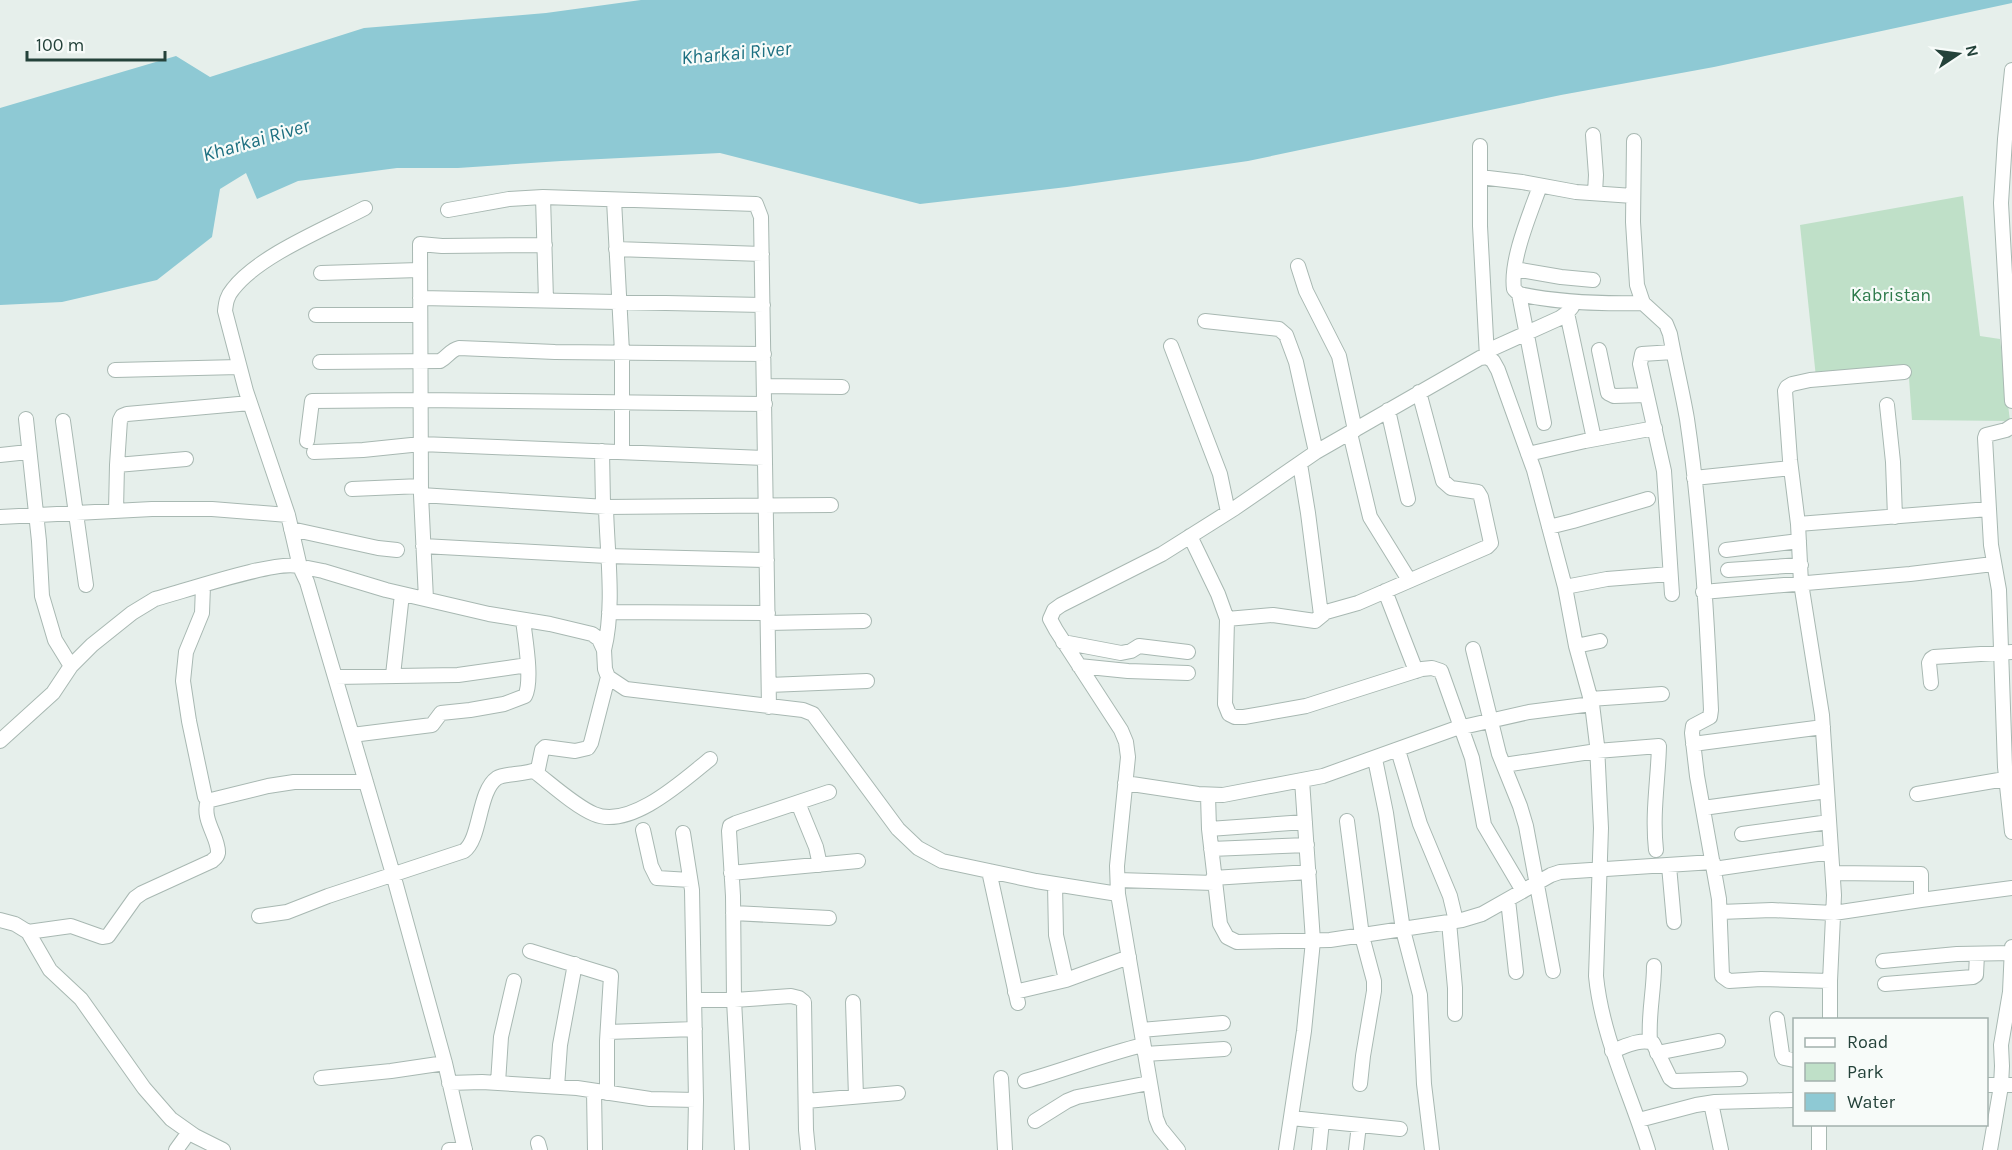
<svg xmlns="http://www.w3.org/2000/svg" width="2012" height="1150" viewBox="0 0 2012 1150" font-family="Karla,sans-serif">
<rect width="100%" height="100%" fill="#e6efeb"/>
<path fill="#bfe0c8" d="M1963,196L1980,336L2000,339L2010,421L1912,420L1909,378L1817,387L1800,225Z"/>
<path fill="#8ec9d4" d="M641,0H2012V3L1714,67L1561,95L1248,161L1067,187L920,204L720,153L561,161L458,168H397L298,181L257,199L246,173L220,189L212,237L157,280L62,302L0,305V108L176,56L210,77L364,28L546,13Z"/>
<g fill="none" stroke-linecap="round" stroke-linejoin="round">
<defs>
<path id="minor" d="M2012,70L2005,139L2001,203L2012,401
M1593,135L1596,175L1595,193
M1634,141L1633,222L1637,285L1643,303L1666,324L1670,334C1675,362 1682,390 1687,419C1701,513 1707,614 1711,710L1710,717L1693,726L1692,733L1697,776L1719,899L1722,976L1729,981L1761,979L1830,981
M1480,146V226L1487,357
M1480,177L1522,182L1576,192L1633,196
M1540,186C1530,214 1510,260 1514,289L1519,294C1561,303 1601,304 1643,303
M543,197L546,300
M614,200L622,352V452
M365,208C327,228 258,256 233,289C227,296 226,302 225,311L246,391L288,515L300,567L307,582L393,874L445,1063L465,1150
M448,210L509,199L543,197L756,204L761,217L769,707
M616,249L762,254
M1298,266L1306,291L1339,356L1355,430
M1515,269L1561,277L1593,280
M321,273L419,270
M1519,294L1544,423
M420,298L763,305
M1567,313L1594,439
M316,315H420
M1205,321L1279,329L1286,335L1296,362L1316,452
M1171,346L1220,474L1228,512
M1599,350L1608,393L1614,396L1647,395
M1487,351L1560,318L1567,313L1572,307
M320,362L440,361C448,357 450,350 459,348L555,352L764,354
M115,370L239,367
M764,386L842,387
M1887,405L1893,462L1895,517
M1388,410L1408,499
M26,419L39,541L42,596L55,640L71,666
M63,421L86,585
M2012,426L2006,430L1986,435L1985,438L1991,545L1999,590L2005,767L2012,832
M1350,433L1370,517L1409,580
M307,441L312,401L421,400L765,404
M602,451L603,504L606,507C607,553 615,606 604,650
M314,452L363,450L421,444L765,458
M1528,454L1585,441L1655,428
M0,455L28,452
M1300,464L1308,513L1321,615
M117,465L186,459
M1694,478L1791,468
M352,489L421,486
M421,495L606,507L831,505
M116,511L117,465L120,420L122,416L127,414L250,403
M0,517L152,509H212L288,515
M1798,524L1989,509
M1549,527L1573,521L1648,499
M291,529L378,548L397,550
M1190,536L1218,594L1227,619L1225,704L1229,714L1235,717H1244L1306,706L1422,669L1432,668L1441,671L1472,758L1484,825L1523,891
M423,546L607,556L767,560
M1726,550L1799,541
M302,570L308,568L323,571L386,590L489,614L550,624L592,634L599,639L604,650L605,669L608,677L626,689L803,710L813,714L898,829L918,848L942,861L1036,881L1118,894L1156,1118L1160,1128L1178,1150
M1728,570L1801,565
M203,586L202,613L186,652L183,681L189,721L205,797L211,800L268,786L294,782H366
M1565,587L1607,579L1670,574
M1385,591L1416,671
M1703,592L1910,574L1993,564
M1672,594L1664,471L1640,364L1642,354L1673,352
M426,599L421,495L420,244L442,246L545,245
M609,612L768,613
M1227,619L1273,615L1315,621L1326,612L1358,603L1487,547L1491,543L1481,497L1478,492L1451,488L1443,481L1419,392
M768,623L864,621
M1063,642L1121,653L1131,651L1139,646L1188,652
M1576,646L1600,641
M1473,649L1499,754L1520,806L1526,826L1553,971
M1079,666L1128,671L1188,673
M393,675L402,594
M335,677L458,675L528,665
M1931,683L1929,663L1931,659L1934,657L2012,652
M769,685L867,681
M1590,699L1662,694
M352,735L432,725L441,713L470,710L504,704L525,696C533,681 525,638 523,620
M0,741L53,693L71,666L92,645L132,613L155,599C182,592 280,558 300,567
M1693,744L1823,727
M1398,750L1420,824L1450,896L1456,921
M1375,759L1386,813L1403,930L1420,995L1424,1084L1432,1150
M1504,765L1597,751L1659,746C1658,782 1652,813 1656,850
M534,771C551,784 575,806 594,814C630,830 684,780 710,759
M1125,783L1198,794L1223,795L1323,776L1454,729L1529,712L1592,704
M1917,794L2005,779
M1208,795L1209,829L1220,924L1227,937L1237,942L1330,940L1462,920L1482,914L1551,875L1560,872L1713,862
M798,803L816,847L820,865
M1703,808L1827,791
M1347,821L1362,936L1374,981V991L1363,1056L1360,1084
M1209,829L1305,822
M643,830L651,866L657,878L690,880
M683,833L692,890L696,1100L695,1150
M1742,834L1829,822
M1211,849L1307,845
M1669,866L1674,922
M1714,869L1831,852
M989,871L1018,1003
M731,873L858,861
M1833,873L1921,874V900L2012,888
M1213,878L1309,872
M1118,880L1214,883
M1055,884L1056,935L1066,980
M1118,894L1117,866L1128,757L1126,742L1121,730L1056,630L1050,619L1054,610L1061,605L1162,554L1235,508L1316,452L1480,358L1487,357L1493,361L1498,370L1534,470L1565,587L1576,646L1592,704L1597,745L1601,828L1596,976C1602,1037 1630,1092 1648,1150
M1508,900L1516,972
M1720,912L1772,910L1834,913L1921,900
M733,913L829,918
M259,916L287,912L328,896L464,851C481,839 478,791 497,778C505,773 525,775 538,769L542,750L545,747L575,751L588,748L591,743L608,677
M0,920L15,924L28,932L50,970L81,999L144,1088L171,1119L195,1136L223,1150
M1449,922L1455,988V1014
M28,932L71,926L102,937L108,936L135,898L142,893L212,861C215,858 217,858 218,853C219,837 201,820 208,800
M530,951L611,976L607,1041V1093
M1883,961L1957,954L2012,953
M1885,984L1973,977L1976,975L1977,954
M1015,992L1066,980L1129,957
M694,1000H734L791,996L799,998L804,1002L806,1130L808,1150
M853,1002L856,1097
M1777,1019L1782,1054L1784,1058L1794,1060
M1830,1020V981L1834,895L1822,715L1801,583L1798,524L1790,460L1785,391L1787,387L1792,384L1810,380L1904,372
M1141,1030L1223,1023
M608,1032L695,1029
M1650,1041C1648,1015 1654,991 1654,966
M1612,1051C1624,1047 1640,1038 1653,1043L1670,1078L1674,1081L1740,1079
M1657,1053L1718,1041
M1145,1054L1224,1049
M321,1078L391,1071L445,1063
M1001,1078L1005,1150
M1025,1081C1065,1070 1102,1055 1143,1045
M449,1083L482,1082L577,1088L650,1099L696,1100
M498,1083L501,1037L514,981
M1986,1085H2012
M557,1087L560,1045L575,964
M594,1091L595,1150
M806,1101L898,1093
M1711,1103L1721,1150
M1291,1118L1400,1129
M1639,1120L1696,1105L1715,1102L1794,1100
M1035,1121L1067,1101L1077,1097L1149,1083
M1819,1124V1150
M538,1143L540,1150
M176,1150L189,1132
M449,1150L465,1149
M742,1150L734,1000L733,896L729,831L730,826L736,823L829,792
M1286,1150L1304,1031L1313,941L1302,780
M1319,1150L1322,1121
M1356,1150L1359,1125
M1990,1150L2001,1086L2002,1066L2001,1045L2010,992L2012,947"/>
</defs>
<use href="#minor" stroke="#a8b8b2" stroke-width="16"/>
<use href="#minor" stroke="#fff" stroke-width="14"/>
</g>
<g text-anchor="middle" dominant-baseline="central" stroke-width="4.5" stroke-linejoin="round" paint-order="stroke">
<g font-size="18" fill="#2d7a4b" stroke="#f7fbf9">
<text x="1891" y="295">Kabristan</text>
</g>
<g font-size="20" font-style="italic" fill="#1c6f80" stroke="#f7fbf9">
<text transform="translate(736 53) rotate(-5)">Kharkai River</text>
<text transform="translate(256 140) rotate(-16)">Kharkai River</text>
</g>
</g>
<rect x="1793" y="1018" width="195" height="108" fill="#f7fbf9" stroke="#a3b1ad" stroke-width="1.5"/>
<rect x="1805" y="1038" width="30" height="9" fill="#ffffff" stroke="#a3b1ad" stroke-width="1.5"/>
<text x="1847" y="1048" font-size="18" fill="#24423a">Road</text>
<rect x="1805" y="1063" width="30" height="18" fill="#bfe0c8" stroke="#a3b1ad" stroke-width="1.5"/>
<text x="1847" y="1078" font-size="18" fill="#24423a">Park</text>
<rect x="1805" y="1093" width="30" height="18" fill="#8ec9d4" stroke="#a3b1ad" stroke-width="1.5"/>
<text x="1847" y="1108" font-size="18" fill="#24423a">Water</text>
<g transform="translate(1958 54) rotate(77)" stroke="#f7fbf9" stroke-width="4.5" paint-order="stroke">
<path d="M0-4.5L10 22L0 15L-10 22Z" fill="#24423a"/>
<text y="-9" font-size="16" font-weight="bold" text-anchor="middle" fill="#24423a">N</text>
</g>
<path d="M27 51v9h138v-9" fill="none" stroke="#24423a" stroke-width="3"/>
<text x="36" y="51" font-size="18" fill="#24423a" stroke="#f7fbf9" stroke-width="4.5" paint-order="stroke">100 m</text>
</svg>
